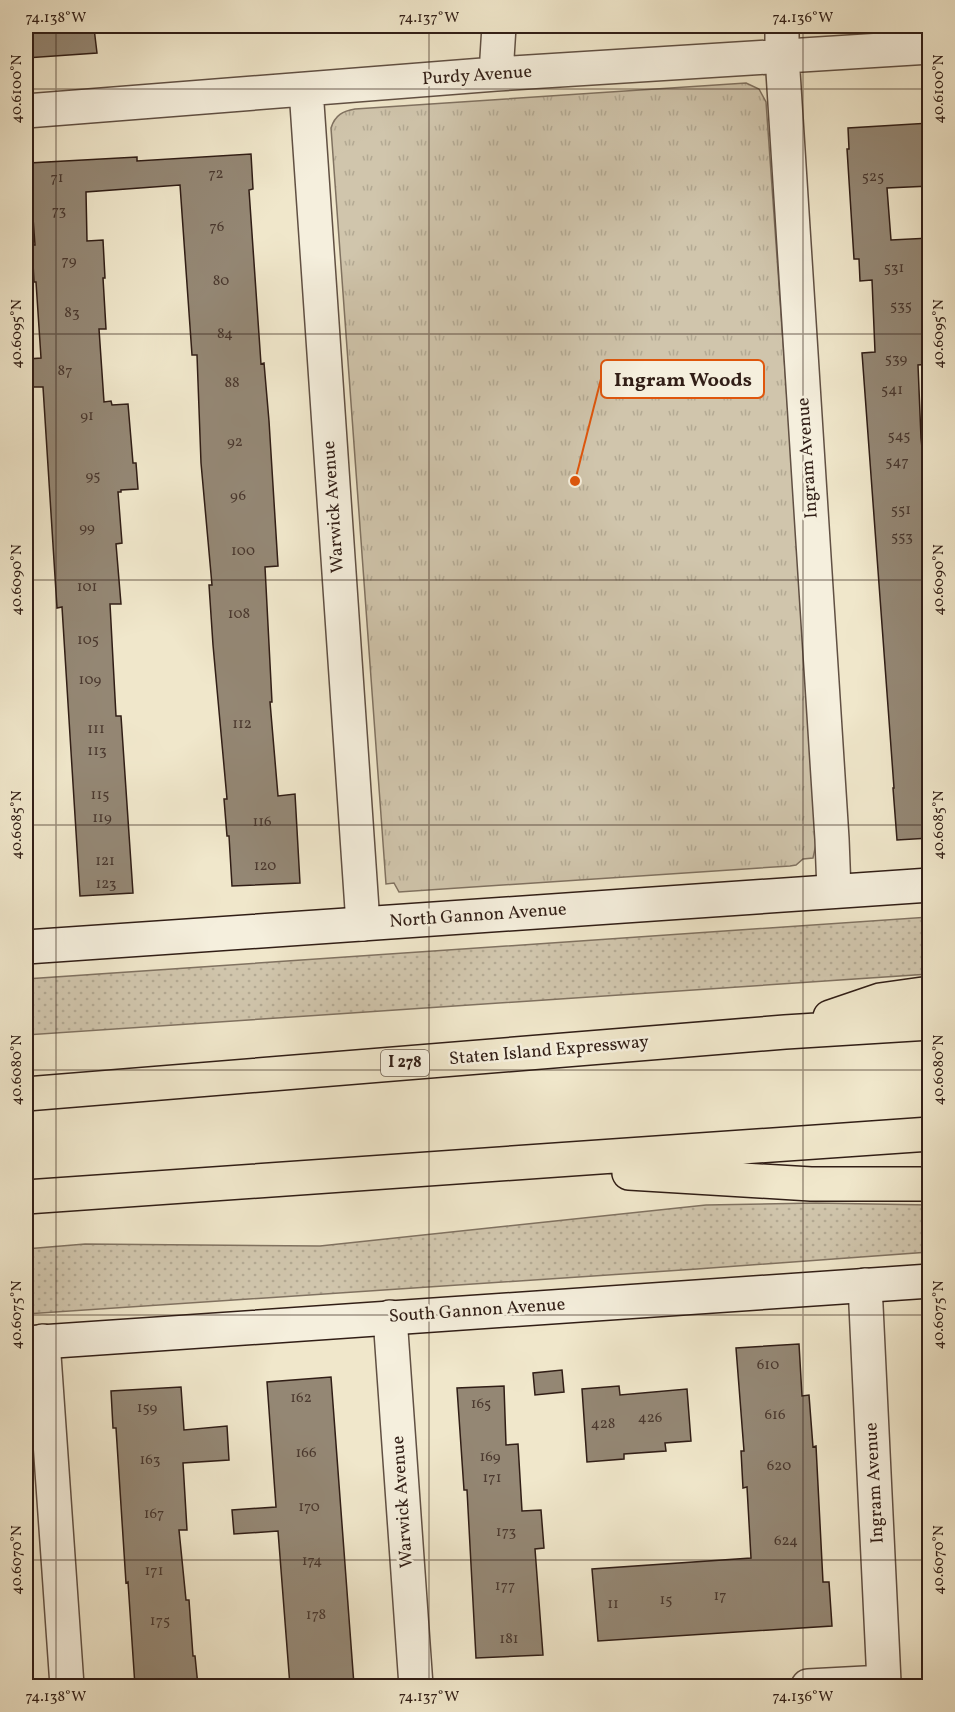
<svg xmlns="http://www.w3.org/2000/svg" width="955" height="1712" viewBox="0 0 955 1712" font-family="Vollkorn,serif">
<defs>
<pattern id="grass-dots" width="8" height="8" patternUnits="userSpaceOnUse" patternTransform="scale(1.5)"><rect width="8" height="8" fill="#d0c5ac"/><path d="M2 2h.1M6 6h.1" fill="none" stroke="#b3a993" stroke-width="1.8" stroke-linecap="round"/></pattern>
<pattern id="park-tufts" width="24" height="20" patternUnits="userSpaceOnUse" patternTransform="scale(1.5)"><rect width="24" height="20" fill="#d0c5ac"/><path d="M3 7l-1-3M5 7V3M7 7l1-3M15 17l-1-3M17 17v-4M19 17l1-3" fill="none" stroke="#b3a993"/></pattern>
</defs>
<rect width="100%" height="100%" fill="#f0e7cb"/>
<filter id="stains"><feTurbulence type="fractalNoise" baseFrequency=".00333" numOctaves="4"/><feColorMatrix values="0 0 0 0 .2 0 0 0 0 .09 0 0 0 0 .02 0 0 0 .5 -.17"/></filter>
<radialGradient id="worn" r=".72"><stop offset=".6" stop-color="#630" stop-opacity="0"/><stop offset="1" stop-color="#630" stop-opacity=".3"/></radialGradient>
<path fill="url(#grass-dots)" stroke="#807261" stroke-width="1.5" d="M929,917V974L26,1035V979Z
M816,1203L929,1205V1252L697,1269L26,1314V1249L85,1244L320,1246L706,1205Z"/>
<path fill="url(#park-tufts)" stroke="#807261" stroke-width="1.5" d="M746,83L759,89L766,102L818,835L813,858L803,859L796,865L790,866L399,892L394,883L386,884L331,128C335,115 343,111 355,109Z"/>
<path fill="#948774" stroke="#311e16" stroke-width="1.5" d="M26,26H74V30L94,28L97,53L26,58Z
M930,123V186L887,188L891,240L930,238V364L918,365L921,438L930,526V838L897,840L893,788H894L862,353L875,352L872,280L860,281L859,259H854L847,149H849L848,128Z
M251,154L253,189L249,190L261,364L264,363L269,421L278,566L265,567L272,702H270L278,796L295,794L300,883L232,886L229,836H227L224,799H227L213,645L209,585H212L201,463L197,355H192L180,185L86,192L87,241L103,240L105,278H103L106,329H99L104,402L111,401L112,405L128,404L133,463H136L138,489L121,490V492H118L122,543L116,544L121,604H110L116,716H121L133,893L80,896L62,607L57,608L43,387H30L28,359L41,358L36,282H34L32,245H35L29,163L137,157V161Z
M799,1344L802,1396L809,1395L813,1447L816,1446L823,1582H829L832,1626L598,1641L592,1569L751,1558L747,1487L743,1488L741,1451H744L736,1348Z
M562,1370L564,1392L535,1395L533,1373Z
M331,1377L354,1685L290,1686L278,1531L234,1534L232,1510L276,1507L267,1382Z
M504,1386L506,1445L518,1444L522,1511L541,1510L544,1548L535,1549L543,1655L476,1658L467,1490H464L457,1388Z
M619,1386L620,1395L687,1389L691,1441L665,1443L666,1451L624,1454V1459L587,1462L582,1389Z
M181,1387L184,1430L227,1426L229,1460L183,1463L187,1530H179L186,1600H189L193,1656H195L198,1686H135L128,1582L126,1583L116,1428H113L111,1391Z"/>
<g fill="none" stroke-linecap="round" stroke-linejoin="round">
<defs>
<path id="street" d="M782,26V56L832,839L834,891
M496,74L499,26
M306,89L363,924
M26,111L496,74L930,47
M390,1317L416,1686
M43,1341L67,1686
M808,1686L884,1682L865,1285"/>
<path id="secondary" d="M26,947L930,885
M26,1343L930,1281"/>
<path id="highway" d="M830,1017L880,1000L930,993
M26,1094L785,1032L930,1023
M629,1173L811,1184H930
M26,1197L930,1134"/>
</defs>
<use href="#street" stroke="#615043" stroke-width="36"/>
<use href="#secondary" stroke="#311e16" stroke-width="36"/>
<use href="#highway" stroke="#311e16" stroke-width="36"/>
<use href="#street" stroke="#f5efdd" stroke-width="33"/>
<use href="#secondary" stroke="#f5efdd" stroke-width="33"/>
<use href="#highway" stroke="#f0e7cb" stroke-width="33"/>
</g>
<path fill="none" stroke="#311e16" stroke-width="1.5" stroke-opacity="0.45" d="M56,26V1686M429,26V1686M803,26V1686M26,89H930M26,334H930M26,580H930M26,825H930M26,1070H930M26,1315H930M26,1560H930"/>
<g text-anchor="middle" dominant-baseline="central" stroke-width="5" stroke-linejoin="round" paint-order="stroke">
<g font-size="15" fill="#4a382e">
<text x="216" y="174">72</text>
<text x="873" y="177">525</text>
<text x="57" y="178">71</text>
<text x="59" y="211">73</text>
<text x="217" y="227">76</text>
<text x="69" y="261">79</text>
<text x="894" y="268">531</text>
<text x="221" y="281">80</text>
<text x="901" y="306">535</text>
<text x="72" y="313">83</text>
<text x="225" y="334">84</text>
<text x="896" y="359">539</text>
<text x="65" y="371">87</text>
<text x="232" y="383">88</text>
<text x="892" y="390">541</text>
<text x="87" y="416">91</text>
<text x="899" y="436">545</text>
<text x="235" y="442">92</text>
<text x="897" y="462">547</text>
<text x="93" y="476">95</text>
<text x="238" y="496">96</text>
<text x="901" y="510">551</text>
<text x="87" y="528">99</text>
<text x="902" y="537">553</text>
<text x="243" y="551">100</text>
<text x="87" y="587">101</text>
<text x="239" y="614">108</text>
<text x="88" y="640">105</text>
<text x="90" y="680">109</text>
<text x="242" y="724">112</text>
<text x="96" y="729">111</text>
<text x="97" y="751">113</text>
<text x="100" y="795">115</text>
<text x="102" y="818">119</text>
<text x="262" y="822">116</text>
<text x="105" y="861">121</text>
<text x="265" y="866">120</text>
<text x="106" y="884">123</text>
<text x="768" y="1365">610</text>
<text x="301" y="1398">162</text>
<text x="481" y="1404">165</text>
<text x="147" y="1408">159</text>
<text x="775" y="1415">616</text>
<text x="650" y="1418">426</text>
<text x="603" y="1424">428</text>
<text x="306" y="1453">166</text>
<text x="490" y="1457">169</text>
<text x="150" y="1460">163</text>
<text x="779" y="1466">620</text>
<text x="492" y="1478">171</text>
<text x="309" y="1507">170</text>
<text x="154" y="1514">167</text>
<text x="506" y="1532">173</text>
<text x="786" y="1541">624</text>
<text x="312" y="1561">174</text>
<text x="154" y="1571">171</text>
<text x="505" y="1586">177</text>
<text x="720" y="1596">17</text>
<text x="666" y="1600">15</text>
<text x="613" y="1604">11</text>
<text x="316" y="1615">178</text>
<text x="160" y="1621">175</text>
<text x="509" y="1639">181</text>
</g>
<rect fill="#f5efdd" stroke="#6c5d52" stroke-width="1.5" x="381" y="1050" width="48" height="26" rx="4.5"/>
<g font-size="16" font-weight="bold" fill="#311e16">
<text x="405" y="1063">I 278</text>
</g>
<g font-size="18" fill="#311e16" stroke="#f5efdd">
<text transform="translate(477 76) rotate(-4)">Purdy Avenue</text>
<text transform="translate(808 458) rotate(-94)">Ingram Avenue</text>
<text transform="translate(334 507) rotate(-94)">Warwick Avenue</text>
<text transform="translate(478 916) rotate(-4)">North Gannon Avenue</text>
<text transform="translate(549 1051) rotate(-5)">Staten Island Expressway</text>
<text transform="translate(477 1311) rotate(-4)">South Gannon Avenue</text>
<text transform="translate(875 1483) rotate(-93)">Ingram Avenue</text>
<text transform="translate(403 1502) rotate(-94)">Warwick Avenue</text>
</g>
</g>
<path fill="none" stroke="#df560c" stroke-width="2" d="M575 481L601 379"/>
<circle fill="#df560c" stroke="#f5efdd" stroke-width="2" cx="575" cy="481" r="6"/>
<rect fill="#f5efdd" stroke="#df560c" stroke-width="2" x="601" y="360" width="163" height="38" rx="6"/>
<g font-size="20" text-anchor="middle" font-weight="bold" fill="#311e16">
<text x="683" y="386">Ingram Woods</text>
</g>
<rect width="955" height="1712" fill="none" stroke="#f0e7cb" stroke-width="66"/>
<rect x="33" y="33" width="889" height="1646" fill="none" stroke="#311e16" stroke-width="2"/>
<g font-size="15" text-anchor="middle" fill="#311e16">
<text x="56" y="22">74.138°W</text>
<text x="429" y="22">74.137°W</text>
<text x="803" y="22">74.136°W</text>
<text transform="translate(16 89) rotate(-90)" y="5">40.6100°N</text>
<text transform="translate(938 89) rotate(-90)" y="5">40.6100°N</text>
<text transform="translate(16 334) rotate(-90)" y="5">40.6095°N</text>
<text transform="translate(938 334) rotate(-90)" y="5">40.6095°N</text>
<text transform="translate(16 580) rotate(-90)" y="5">40.6090°N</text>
<text transform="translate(938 580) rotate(-90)" y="5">40.6090°N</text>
<text transform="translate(16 825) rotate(-90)" y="5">40.6085°N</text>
<text transform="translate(938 825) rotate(-90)" y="5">40.6085°N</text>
<text transform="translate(16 1070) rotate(-90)" y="5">40.6080°N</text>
<text transform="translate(938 1070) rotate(-90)" y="5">40.6080°N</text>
<text transform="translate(16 1315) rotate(-90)" y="5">40.6075°N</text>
<text transform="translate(938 1315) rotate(-90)" y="5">40.6075°N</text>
<text transform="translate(16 1560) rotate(-90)" y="5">40.6070°N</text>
<text transform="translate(938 1560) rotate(-90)" y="5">40.6070°N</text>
<text x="56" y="1701">74.138°W</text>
<text x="429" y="1701">74.137°W</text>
<text x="803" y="1701">74.136°W</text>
</g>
<rect width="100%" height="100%" filter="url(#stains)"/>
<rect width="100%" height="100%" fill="url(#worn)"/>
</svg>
